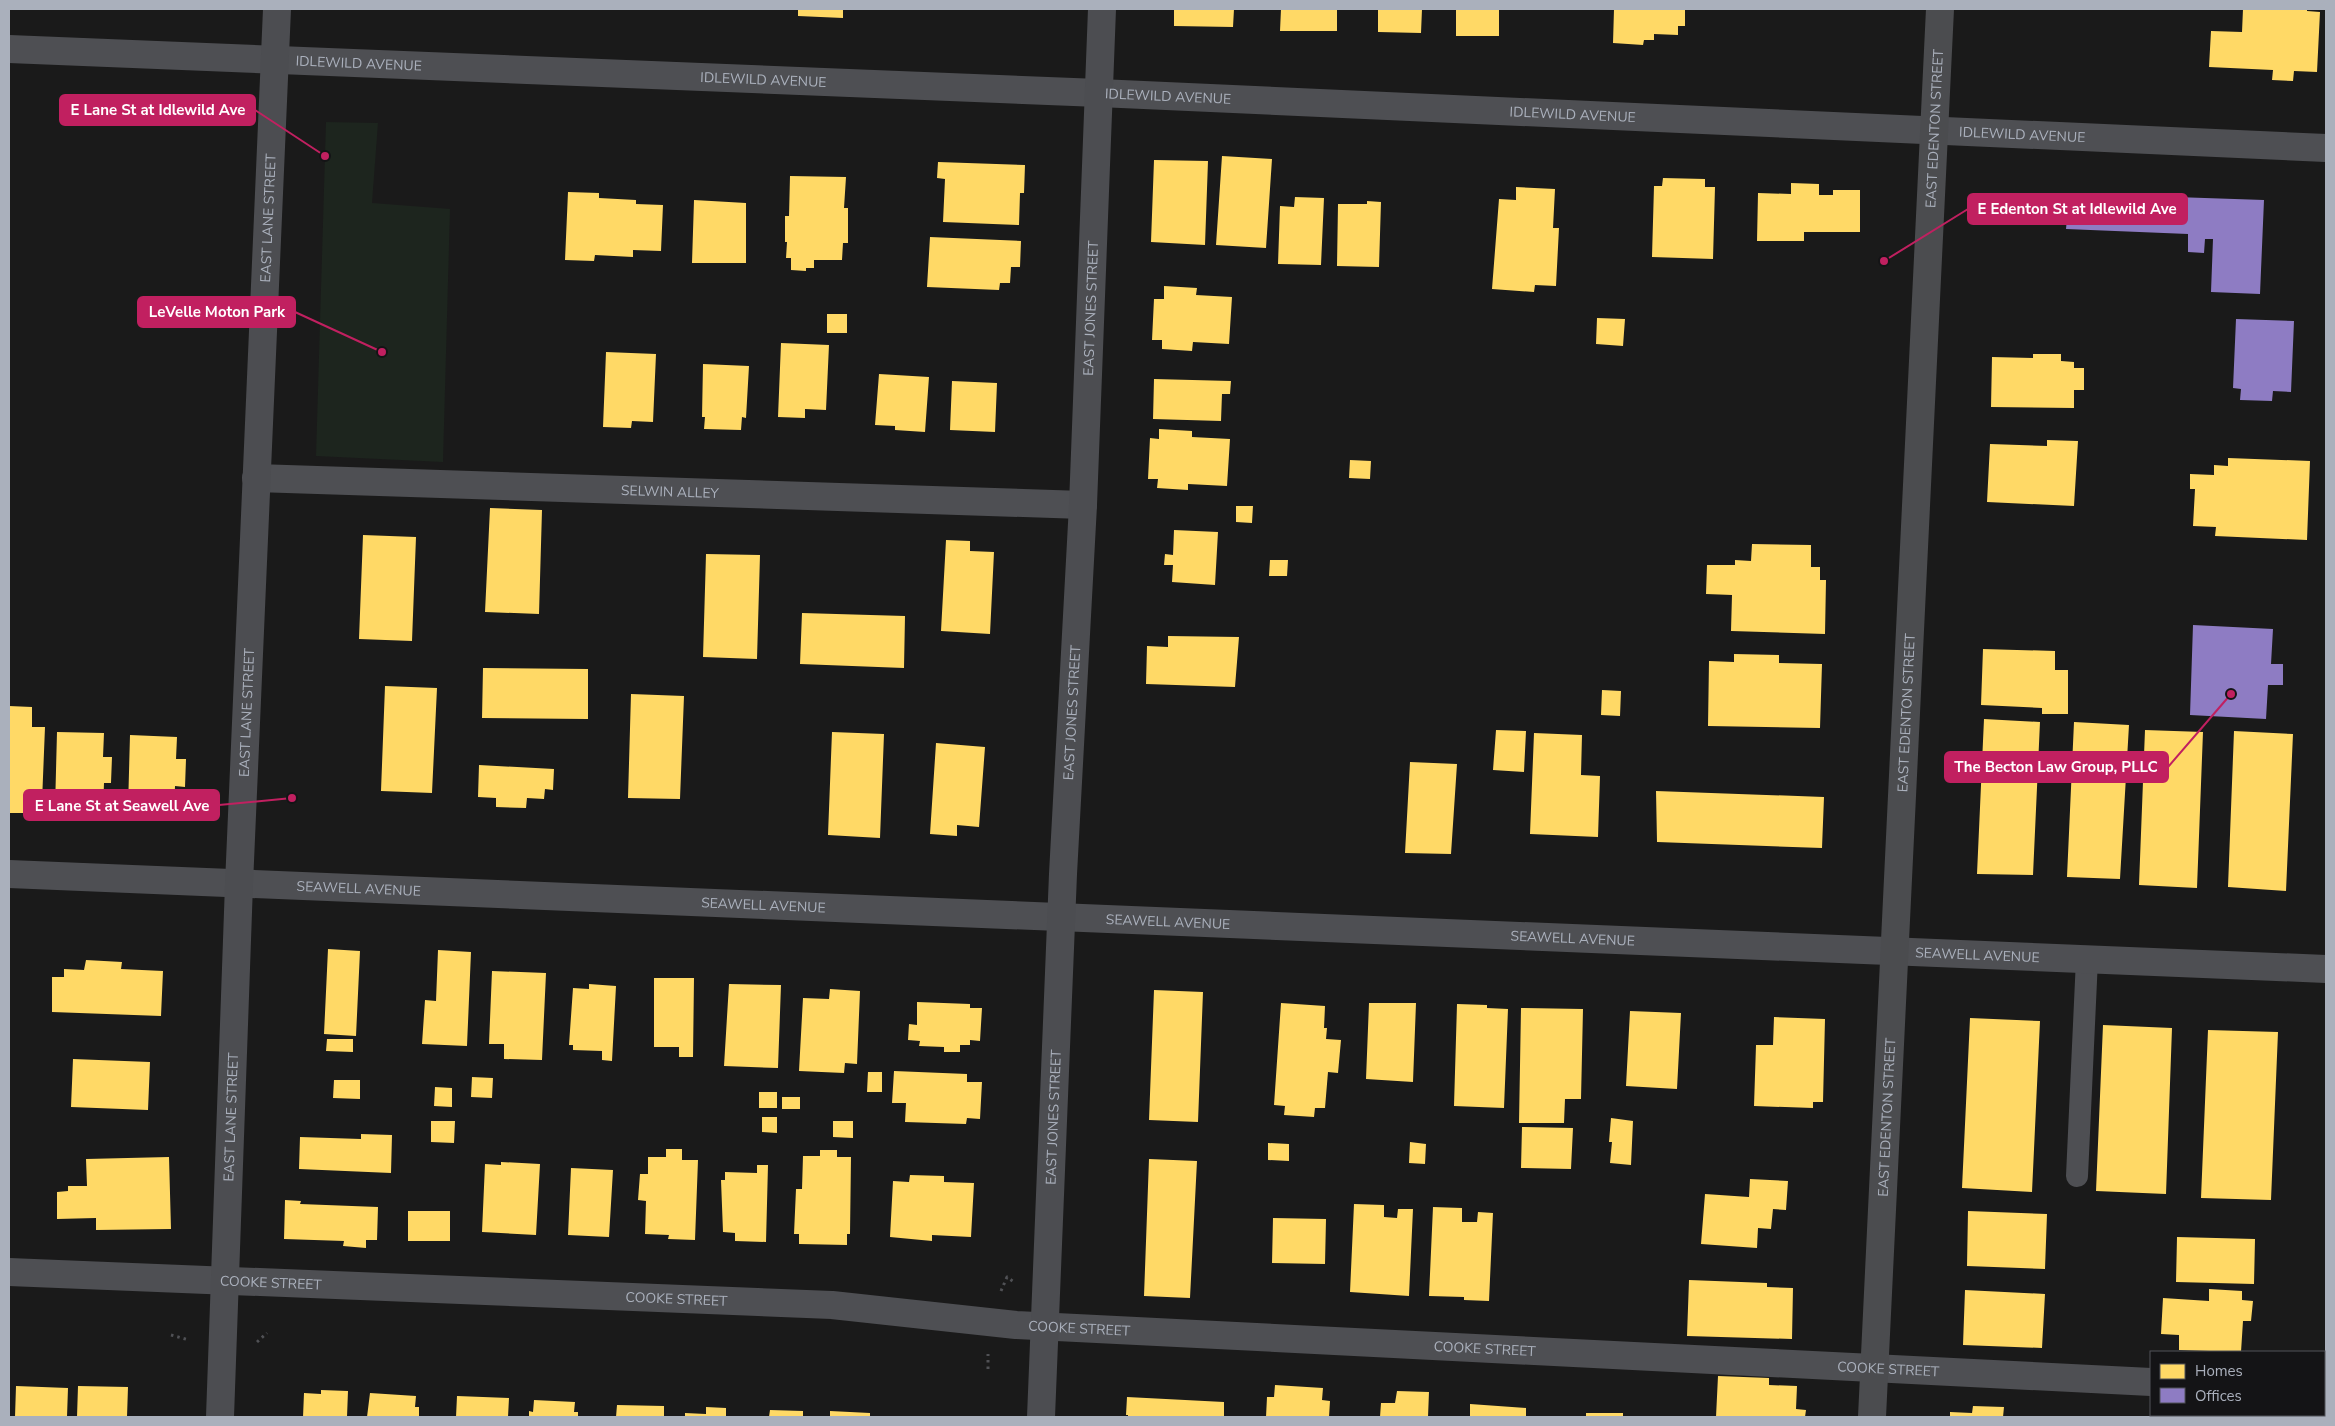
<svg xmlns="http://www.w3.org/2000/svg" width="2335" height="1426" viewBox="0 0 2335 1426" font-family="'Nunito Sans',sans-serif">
<rect width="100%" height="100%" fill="#1a1a1a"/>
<path fill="#1d251e" d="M326,122L378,123L372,203L450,209L443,462L316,456Z"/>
<path fill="#ffd966" d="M798,9H843V18L798,16Z
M1174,9H1234L1233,27L1174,26Z
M1281,9H1337V31H1280Z
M1378,9H1422L1421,33L1378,32Z
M1456,9H1499V36H1456Z
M1614,9H1685V26H1678V35L1654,34V40H1644L1643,45L1613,43Z
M2243,9H2307V11L2320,12L2317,72L2294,71L2293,81L2272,80L2273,70L2209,67L2211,31L2242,32Z
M1222,156L1272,159L1266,248L1216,245Z
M1154,160L1208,161L1205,245L1151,242Z
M938,162L1025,165L1024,193H1020L1019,225L943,222L945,179L937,178Z
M790,176L846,177L844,208H848V243H843L842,260H814V268H806V271L791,270V258H786L787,242H785V216H789Z
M1663,178L1705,179V187H1715L1713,259L1652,257L1654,186H1662Z
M1791,183L1819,184V195H1833V190H1860V232H1804V241H1757L1758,193L1791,194Z
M1516,187L1555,189L1553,228H1559L1556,286L1535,285L1534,292L1492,289L1499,199L1516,200Z
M568,192L599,193V198L636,200V204L663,205L661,251L633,250V257L595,255L594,261L565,260Z
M1295,197L1324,198L1321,265L1278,264L1280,206L1294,207Z
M694,200L746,203V263H692Z
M1367,201L1381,202L1379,267L1337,266L1338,204H1367Z
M930,237L1021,241L1020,267H1011L1010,283H1000L999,290L927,287Z
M1164,286L1197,288L1196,295L1232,297L1229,344L1193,342L1192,351L1162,349V340H1152L1154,299H1164Z
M827,314H847V333H827Z
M1597,318L1625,319L1623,346L1596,344Z
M781,343L829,345L826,410L805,409V418L778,417Z
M606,352L656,354L653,422L632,421L631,428L603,427Z
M2033,354H2061V361L2074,362V368H2084V390H2074V408L1991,407L1992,357L2033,358Z
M703,364L749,366L746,418L742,417L741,430L704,429L705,417H702Z
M879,374L929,377L925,432L895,430V426L875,425Z
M1154,379L1231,381L1230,394H1222L1221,421L1153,419Z
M952,381L997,383L995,432L950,430Z
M1159,429L1192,431V437L1230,439L1227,486L1188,484V490L1157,488L1158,479H1148L1150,438L1159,439Z
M2047,440L2078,441L2074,506L1987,502L1990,444L2047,446Z
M2228,458L2310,461L2307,540L2215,536L2216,527L2193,526L2195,489H2190V474L2214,475V465L2228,466Z
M1350,460L1371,461L1370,479L1349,478Z
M1236,506H1253L1252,523L1236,522Z
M490,508L542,510L539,614L485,612Z
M1174,530L1218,532L1215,585L1172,582L1173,565H1164L1165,554L1173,555Z
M363,535L416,537L412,641L359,639Z
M946,540L970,541V551L994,552L990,634L941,631Z
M1752,544L1811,545V567H1820V580H1826L1825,634L1731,631L1732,595L1706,594L1707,565H1735V560L1751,561Z
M706,554L760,555L757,659L703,657Z
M1270,560H1288L1287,576H1269Z
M802,613L905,616L904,668L800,664Z
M1168,636L1239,637L1235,687L1146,684L1147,646L1168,647Z
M1983,649L2055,651V670H2068V714H2042V708L1981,705Z
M1734,654L1779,655V663L1822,664L1820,728L1708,726L1709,661L1734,662Z
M483,668L588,669V719L482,718Z
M385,686L437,688L432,793L381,791Z
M1602,690L1621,691L1620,716L1601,715Z
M631,694L684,696L680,799L628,798Z
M9,706L32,707V727H45L42,802L35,801V813H9Z
M1984,719L2040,722L2033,875L1977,874Z
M2074,722L2129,725L2120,879L2067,877Z
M1496,730L1526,731L1524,772L1493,770Z
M2145,730L2203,732L2197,888L2139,885Z
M2234,731L2293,734L2286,891L2228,887Z
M57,732L104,733L103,757H112L111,783H104L103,810L55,809Z
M832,732L884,734L880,838L828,835Z
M1534,733L1582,735L1581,775L1600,776L1598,837L1530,834Z
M130,735L177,737L176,759H186L185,787L175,786L174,810L128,809Z
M936,743L985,747L979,827L957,825V836L930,834Z
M1410,762L1457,764L1451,854L1405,853Z
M479,765L554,769L553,790L545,789L544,799L527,798L526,808L496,807V798L478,797Z
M1656,791L1824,797L1822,848L1657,842Z
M328,949L360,951L356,1036L324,1034Z
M438,950L471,952L467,1046L422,1044L425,1000L436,1001Z
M86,960L122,962L121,969L163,971L161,1016L52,1012V977H64V969L84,970Z
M492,971L546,973L542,1060L504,1059V1044H489Z
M654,978H694L693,1057H679V1047H654Z
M589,984L616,986L612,1061L602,1060V1051L573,1050V1045H569L573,988L589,989Z
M729,984L781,985L778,1068L724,1066Z
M830,989L860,991L857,1064L845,1063L844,1073L799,1071L803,998L829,999Z
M1154,990L1203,992L1198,1122L1149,1120Z
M917,1002L970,1004V1008H982L980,1041L970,1040V1045H960V1052H944V1047L919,1046L920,1041L908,1040L909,1024L917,1025Z
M1281,1003L1325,1006L1324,1028H1327L1326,1039L1341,1040L1338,1073L1328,1072L1325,1108H1315L1314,1117L1284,1115L1285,1106L1274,1105Z
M1369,1003H1416L1413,1082L1366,1079Z
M1457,1004L1487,1005V1008L1508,1009L1504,1108L1454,1106Z
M1521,1008L1583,1009L1581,1099H1565L1564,1123H1519Z
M1630,1011L1681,1013L1677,1089L1626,1086Z
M1774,1017L1825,1019L1823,1102H1813V1108L1754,1106L1756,1045H1773Z
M1970,1018L2040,1021L2032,1192L1962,1188Z
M2103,1025L2172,1028L2166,1194L2096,1191Z
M2208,1030L2278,1032L2271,1200L2201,1198Z
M327,1039H353V1052L326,1051Z
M73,1059L150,1062L148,1110L71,1107Z
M894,1071L967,1074V1082H982L980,1119L967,1118L966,1124L905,1122L906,1103H892Z
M868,1072H882V1092H867Z
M472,1077L493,1078L492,1098L471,1097Z
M334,1080H360V1099L333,1098Z
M435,1087L452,1088V1107L434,1106Z
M759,1092H777V1108H759Z
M782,1097H800V1109H782Z
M762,1117H777V1133L762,1132Z
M1611,1118L1633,1121L1631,1165L1610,1163L1612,1142H1609Z
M431,1121H455L454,1143L431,1142Z
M833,1121H853V1138L833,1137Z
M1522,1127L1573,1128L1571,1169L1521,1168Z
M361,1134L392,1135L391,1173L299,1169L300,1137L361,1139Z
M1410,1142L1426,1144L1425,1164L1409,1163Z
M1268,1143L1289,1144V1161L1268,1160Z
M666,1149H682V1160H698L695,1240L668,1239L669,1235L645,1234L646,1201L638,1200L640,1174H648V1157H666Z
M820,1150H837V1157H851L850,1234H847V1245L799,1244V1234H794L796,1189H802L803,1156H820Z
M169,1157L171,1229L96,1230V1218L57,1219V1192L68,1191V1186H87L86,1159Z
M1149,1159L1197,1161L1190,1298L1144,1296Z
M501,1162L540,1164L536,1235L482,1232L485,1164L501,1165Z
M757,1165H768L766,1242L735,1241V1233L723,1232L721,1180H725V1172L757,1173Z
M571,1168L613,1170L609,1237L568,1235Z
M910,1175L944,1176V1182L974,1183L971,1237L932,1235V1241L890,1237L893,1181L909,1182Z
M1750,1179L1788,1181L1786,1210L1773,1209L1771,1229L1758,1228L1757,1248L1701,1244L1705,1194L1749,1197Z
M285,1200L301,1201L300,1204L378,1207L377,1240H366V1248L343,1246L344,1241L284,1239Z
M1354,1204L1384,1205V1217L1397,1218L1398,1209H1413L1409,1296L1350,1292Z
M1433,1207L1462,1208V1222H1477L1478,1212L1493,1213L1489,1301L1464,1300V1297L1429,1296Z
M408,1211H450V1241H408Z
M1968,1211L2047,1214L2045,1269L1967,1266Z
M1273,1218L1326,1219L1325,1264L1272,1263Z
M2177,1237L2255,1239L2254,1284L2176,1282Z
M1689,1280L1767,1283V1287L1793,1288L1792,1339L1687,1336Z
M2209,1289L2242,1291V1300L2253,1301L2251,1321H2243L2241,1352L2179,1350V1335L2161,1334L2163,1298L2209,1301Z
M1965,1290L2045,1294L2042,1348L1963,1345Z
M1718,1376L1769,1378V1385L1797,1386L1796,1409L1806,1410L1805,1417H1716Z
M1275,1385L1323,1388L1322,1400L1330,1401L1329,1417H1266L1267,1397H1274Z
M16,1386L68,1388L67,1417H15Z
M78,1386L128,1387L127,1417H77Z
M321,1390L348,1391L347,1417H303L304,1393L321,1394Z
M1397,1391L1429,1392L1428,1417H1380L1381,1403H1395Z
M370,1393L416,1396L415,1407H419V1417H367Z
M457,1396L509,1398L508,1417H456Z
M1127,1397L1224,1402V1417H1128V1415H1126Z
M534,1400L575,1402L574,1412H578V1417H529V1411L533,1412Z
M1470,1404L1526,1408V1417H1470Z
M617,1405L664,1406V1417H616Z
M1973,1406L2004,1407L2003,1417H1950V1412L1972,1413Z
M706,1407L726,1408V1417H685V1413L706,1414Z
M770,1410L803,1411V1417H769Z
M830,1411L870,1413V1417H830Z
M1586,1413H1623V1417H1586Z"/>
<path fill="#8e7cc3" d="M2057,193L2264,200L2260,294L2211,292L2213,239H2205L2204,253L2188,252V234L2066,229L2067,218H2056Z
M2236,319L2294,321L2291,392L2273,391L2272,401L2240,400L2241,389L2233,388Z
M2193,625L2273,629L2271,664H2283V685H2268L2266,719L2190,715Z"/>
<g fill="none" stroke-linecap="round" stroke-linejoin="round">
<path stroke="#505155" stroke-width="3" stroke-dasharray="2.5 4" stroke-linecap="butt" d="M1001,1291L1007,1277L1014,1282
M171,1335L189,1340
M257,1342L267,1333
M988,1369V1354"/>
<path stroke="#4e4f53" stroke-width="22" d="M2077,1176L2087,959"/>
<g stroke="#4e4f53" stroke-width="28">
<path id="s1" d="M9,49L1099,93L2326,148"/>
<path id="s2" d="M256,478L1083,505"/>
<path id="s3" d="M9,874L2326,969"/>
<path id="s4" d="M9,1272L832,1305L1016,1325L2151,1382"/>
<path d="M2324,1390H2326"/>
</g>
<g stroke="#4c4d51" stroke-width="28">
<path id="s5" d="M220,1417L239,884L277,9"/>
<path id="s6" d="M1041,1417L1063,874L1083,505L1102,9"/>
</g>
<path stroke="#4b4c4f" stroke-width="28" id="s7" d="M1872,1417L1940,9"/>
</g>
<g text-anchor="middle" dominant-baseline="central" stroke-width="5" stroke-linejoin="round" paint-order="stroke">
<g font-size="14" fill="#aab0bc" stroke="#141416">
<text stroke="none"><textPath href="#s1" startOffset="350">IDLEWILD AVENUE</textPath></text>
<text stroke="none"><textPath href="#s1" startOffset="755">IDLEWILD AVENUE</textPath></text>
<text stroke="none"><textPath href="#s1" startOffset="1160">IDLEWILD AVENUE</textPath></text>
<text stroke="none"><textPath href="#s1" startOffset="1565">IDLEWILD AVENUE</textPath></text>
<text stroke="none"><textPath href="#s7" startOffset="1290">EAST EDENTON STREET</textPath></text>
<text stroke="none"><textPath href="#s1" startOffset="2015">IDLEWILD AVENUE</textPath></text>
<text stroke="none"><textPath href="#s5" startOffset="1200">EAST LANE STREET</textPath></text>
<text stroke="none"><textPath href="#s6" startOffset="1110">EAST JONES STREET</textPath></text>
<text stroke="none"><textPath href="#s2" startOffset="414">SELWIN ALLEY</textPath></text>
<text stroke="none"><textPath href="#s5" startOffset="705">EAST LANE STREET</textPath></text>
<text stroke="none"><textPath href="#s6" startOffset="705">EAST JONES STREET</textPath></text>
<text stroke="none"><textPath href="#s7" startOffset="705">EAST EDENTON STREET</textPath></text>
<text stroke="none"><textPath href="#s3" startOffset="350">SEAWELL AVENUE</textPath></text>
<text stroke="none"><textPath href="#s3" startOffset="755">SEAWELL AVENUE</textPath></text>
<text stroke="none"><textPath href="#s3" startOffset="1160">SEAWELL AVENUE</textPath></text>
<text stroke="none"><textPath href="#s3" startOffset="1565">SEAWELL AVENUE</textPath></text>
<text stroke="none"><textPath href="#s3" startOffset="1970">SEAWELL AVENUE</textPath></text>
<text stroke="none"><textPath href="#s7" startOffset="300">EAST EDENTON STREET</textPath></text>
<text stroke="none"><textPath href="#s5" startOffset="300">EAST LANE STREET</textPath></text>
<text stroke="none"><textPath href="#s6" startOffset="300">EAST JONES STREET</textPath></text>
<text stroke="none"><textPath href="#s4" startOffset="262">COOKE STREET</textPath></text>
<text stroke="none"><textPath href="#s4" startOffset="668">COOKE STREET</textPath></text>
<text stroke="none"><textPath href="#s4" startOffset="1072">COOKE STREET</textPath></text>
<text stroke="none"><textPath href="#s4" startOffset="1478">COOKE STREET</textPath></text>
<text stroke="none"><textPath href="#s4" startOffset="1882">COOKE STREET</textPath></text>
</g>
</g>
<path fill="none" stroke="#c12060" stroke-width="2" d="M325 156L255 110M1884 261L1968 209M382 352L295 312M2231 694L2168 767M292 798L219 805"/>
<g fill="#c12060" stroke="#141416" stroke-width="2">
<circle cx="325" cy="156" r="5"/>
<circle cx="1884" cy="261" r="5"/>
<circle cx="382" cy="352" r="5"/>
<circle cx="2231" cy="694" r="5"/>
<circle cx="292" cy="798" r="5"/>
</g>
<g fill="#c12060" stroke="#c12060" stroke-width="2">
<rect x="60" y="95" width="195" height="30" rx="5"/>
<rect x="1968" y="194" width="219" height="30" rx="5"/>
<rect x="138" y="297" width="157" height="30" rx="5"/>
<rect x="1945" y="752" width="223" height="30" rx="5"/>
<rect x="24" y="790" width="195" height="30" rx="5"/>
</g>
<g font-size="15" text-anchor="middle" font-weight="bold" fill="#fff">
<text x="158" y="115">E Lane St at Idlewild Ave</text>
<text x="2077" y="214">E Edenton St at Idlewild Ave</text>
<text x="217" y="317">LeVelle Moton Park</text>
<text x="2056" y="772">The Becton Law Group, PLLC</text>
<text x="122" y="811">E Lane St at Seawell Ave</text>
</g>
<rect width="2335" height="1426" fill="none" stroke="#aab0bc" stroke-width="20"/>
<rect x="2150" y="1351" width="175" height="65" fill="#141416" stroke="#505258"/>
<rect x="2160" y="1364" width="25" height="15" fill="#ffd966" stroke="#505258"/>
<text x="2195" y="1376" font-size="15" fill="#aab0bc">Homes</text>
<rect x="2160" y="1388" width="25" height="15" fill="#8e7cc3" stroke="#505258"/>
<text x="2195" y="1401" font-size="15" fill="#aab0bc">Offices</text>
</svg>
